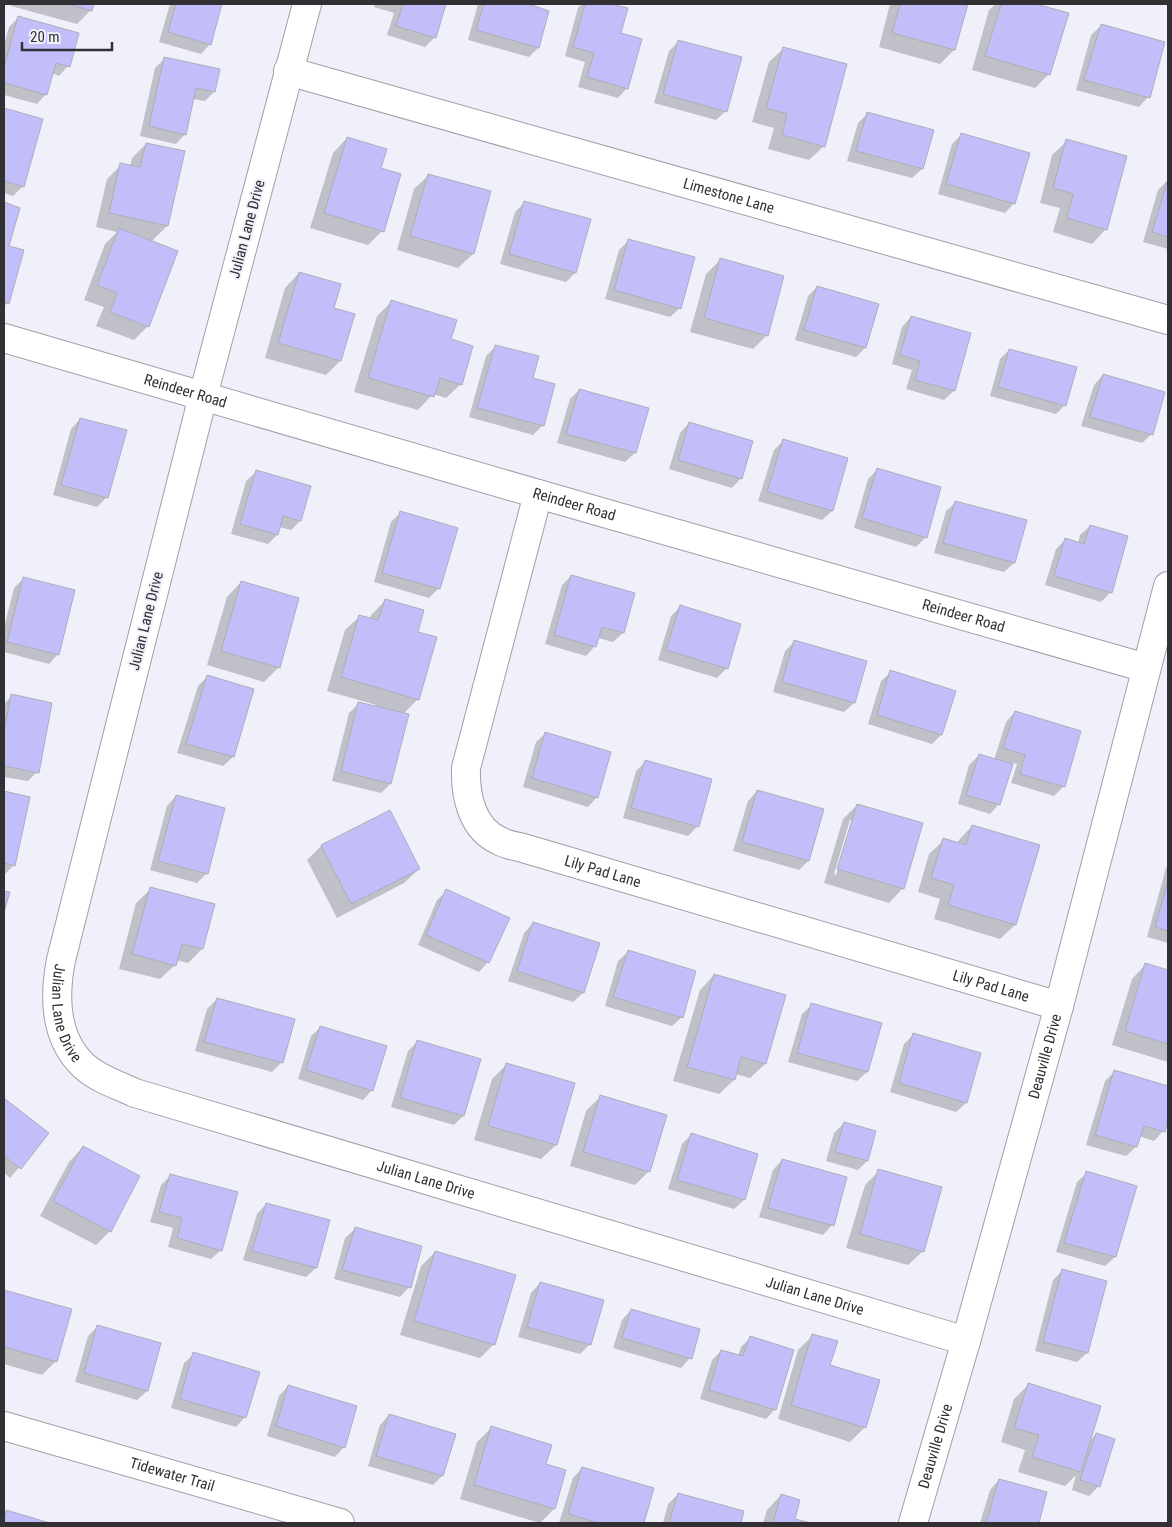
<svg xmlns="http://www.w3.org/2000/svg" width="1172" height="1527" viewBox="0 0 1172 1527" font-family="'Roboto Condensed',sans-serif">
<rect width="100%" height="100%" fill="#f0f0fa"/>
<path fill="#0003" fill-rule="evenodd" d="M12,4H93L91,10L77,24L11,6Z
M170,4H221L210,44L201,54L159,42Z
M375,4H445L435,37L425,47L387,35L394,13L374,7Z
M478,4H528L538,48L529,57L468,40Z
M582,4H607L627,9L620,34L627,88L618,98L578,87L585,62L565,56L578,8Z
M890,4H967L954,50L940,64L879,47Z
M996,4H1031L1067,14L1049,74L1035,88L972,70L989,10Z
M18,18L68,66L59,76L52,73L46,94L37,104L4,95V45L9,27Z
M1101,26L1148,97L1139,107L1076,90L1091,35Z
M679,41L726,111L716,120L654,103L669,51Z
M784,48L824,146L809,160L768,149L774,128L752,122L769,62Z
M165,58L214,92L205,101L193,99L185,134L176,144L140,136L155,68Z
M4,110L41,120L23,186L13,196L4,193Z
M868,113L932,131L922,169L912,178L847,161L858,123Z
M962,134L1014,203L1005,213L938,194L952,144Z
M347,138L380,169L382,231L368,245L310,228L333,153Z
M1067,141L1106,229L1092,244L1053,232L1060,208L1040,203L1052,155Z
M146,144L183,152L167,226L151,242L148,326L134,340L96,326L104,307L84,300L105,244L117,232L96,227L107,179L121,165L130,167L132,158Z
M429,175L489,192L473,254L458,268L397,250L414,189Z
M1168,180V249L1143,242L1158,190Z
M525,202L575,273L566,282L500,264L515,212Z
M4,204L19,208L7,247V303L4,307Z
M629,240L680,308L670,317L605,299L619,250Z
M720,260L767,335L753,349L690,332L706,274Z
M299,273L332,309L353,315L340,361L326,375L265,358L285,288Z
M817,287L865,348L856,357L795,340L808,296Z
M391,302L450,340L461,384L446,398L433,394L418,410L354,392L377,316Z
M911,317L954,391L944,400L906,389L912,370L892,364L902,327Z
M496,346L532,378L554,385L542,426L533,435L469,417L486,356Z
M1009,350L1065,405L1056,414L990,396L1000,359Z
M1103,375L1152,434L1142,443L1081,426L1094,385Z
M579,390L635,453L625,462L557,443L570,399Z
M80,419L107,497L97,507L53,495L71,429Z
M689,423L741,478L732,488L669,469L680,433Z
M783,441L846,459L832,511L822,520L758,501L774,450Z
M877,470L926,537L916,547L854,528L868,479Z
M256,472L300,521L291,530L279,527L277,535L268,544L231,534L246,481Z
M956,502L1025,521L1014,563L1004,572L934,553L946,511Z
M400,513L439,588L429,598L374,582L391,522Z
M1090,526L1111,592L1101,602L1045,585L1056,549L1065,540L1078,543L1080,535Z
M571,576L634,594L623,633L613,642L598,638L595,646L586,656L545,644L562,585Z
M24,578L58,654L49,664L4,652V628L14,588Z
M241,582L279,667L264,682L207,665L227,597Z
M385,601L416,632L418,699L403,714L390,784L381,793L332,781L349,713L359,703L375,707L376,705L327,691L345,630L360,616L370,619L371,615Z
M680,607L727,668L717,678L658,660L671,616Z
M794,642L866,662L854,703L844,712L773,692L785,651Z
M891,672L941,735L932,744L868,724L881,681Z
M207,677L233,757L223,766L177,753L198,686Z
M12,696L37,772L28,781L4,777V704Z
M1015,712L1064,786L1054,796L1011,783L1017,764L1012,763L999,804L990,814L958,804L969,765L979,755L994,760L1006,722Z
M546,733L597,797L588,807L523,787L536,742Z
M645,762L698,826L688,836L623,818L636,771Z
M757,791L808,861L799,870L733,851L748,801Z
M4,792L29,798L14,865L4,875Z
M176,796L207,873L197,883L150,870L167,806Z
M857,805L903,888L889,903L824,883L843,819ZM850,820H853L836,875L834,874Z
M972,826L1039,846L1015,925L1000,939L934,919L940,899L918,892L929,854L944,840L957,844L958,841Z
M321,846L419,869L404,883L337,918L307,860Z
M1168,866V943L1147,937L1166,868Z
M151,889L202,949L188,963L176,960L175,965L160,979L119,969L136,903Z
M447,891L488,962L479,972L418,945L437,900Z
M533,923L598,944L583,993L573,1002L508,981L524,933Z
M628,952L682,1017L672,1026L605,1006L618,961Z
M1146,964L1168,971V1062L1112,1045L1132,979Z
M714,975L765,1064L750,1078L735,1074L734,1080L719,1094L673,1081L700,990Z
M217,999L282,1062L272,1072L195,1051L207,1009Z
M812,1005L867,1072L857,1081L788,1062L802,1014Z
M321,1027L372,1090L363,1100L298,1079L311,1036Z
M914,1034L966,1103L956,1112L890,1092L904,1044Z
M417,1042L463,1116L454,1125L391,1107L408,1051Z
M506,1065L573,1084L556,1145L541,1159L474,1140L492,1079Z
M1115,1071L1168,1087V1116L1163,1131L1154,1141L1139,1136L1136,1147L1126,1156L1086,1145L1105,1081Z
M600,1097L649,1171L635,1185L570,1166L586,1111Z
M4,1099L47,1134L10,1178L4,1172Z
M844,1123L867,1161L858,1170L826,1161L834,1133Z
M691,1135L757,1154L744,1200L734,1209L668,1189L682,1144Z
M83,1147L110,1231L96,1245L40,1216L69,1162Z
M782,1160L832,1225L823,1235L759,1217L773,1170Z
M879,1171L923,1251L908,1265L846,1248L865,1185Z
M1087,1173L1115,1257L1105,1266L1056,1252L1077,1182Z
M171,1175L221,1250L211,1259L168,1247L173,1228L150,1222L161,1185Z
M266,1204L329,1221L316,1268L306,1277L243,1260L257,1214Z
M355,1229L409,1287L400,1297L334,1279L345,1238Z
M435,1252L494,1344L480,1358L400,1335L421,1266Z
M1063,1270L1087,1353L1077,1362L1035,1351L1053,1280Z
M540,1283L590,1344L580,1354L518,1337L531,1293Z
M4,1291L70,1309L56,1361L42,1375L4,1364Z
M631,1310L690,1358L681,1368L613,1348L622,1320Z
M98,1326L147,1391L137,1400L75,1382L88,1336Z
M813,1335L865,1427L850,1442L778,1419L798,1350Z
M750,1338L775,1409L766,1419L700,1399L712,1360L721,1351L738,1356L741,1347Z
M194,1354L245,1417L236,1427L171,1408L184,1363Z
M1028,1385L1089,1442L1096,1434L1099,1486L1089,1496L1072,1490L1076,1475L1065,1486L1018,1472L1025,1450L1001,1442L1014,1399Z
M288,1386L344,1447L335,1457L267,1436L279,1396Z
M389,1415L454,1435L442,1476L433,1485L368,1466L380,1425Z
M491,1428L545,1465L565,1471L554,1509L540,1523L460,1499L477,1442Z
M582,1468L652,1489L643,1523H559L573,1478Z
M999,1480L1046,1493L1037,1523H980L990,1490Z
M678,1494L743,1512L739,1523H663L668,1504Z
M781,1495L793,1520L806,1523H763L767,1510Z
M6,1512L46,1523H4V1514Z"/>
<path fill="#c2befa" stroke="#aeadb7" d="M68,4H94L92,11Z
M176,4H222L211,45L168,32Z
M403,4H446L436,38L396,26Z
M484,4H529L549,11L539,48L476,30Z
M585,4H611L628,8L621,33L642,39L628,89L587,77L594,53L573,47Z
M900,4H968L955,50L892,33Z
M1001,4H1036L1069,13L1050,75L985,56Z
M18,16L79,33L70,67L56,63L47,95L4,83V67Z
M1101,24L1165,42L1150,98L1084,80Z
M678,40L742,57L727,112L663,94Z
M783,47L847,64L825,147L782,135L787,114L766,108Z
M164,57L220,69L215,92L196,88L186,135L149,126Z
M4,108L43,119L24,187L4,181Z
M867,112L934,130L923,169L856,151Z
M961,133L1030,153L1015,204L946,184Z
M347,137L387,149L381,168L401,174L384,232L324,213Z
M1066,139L1127,156L1107,230L1067,218L1073,194L1053,188Z
M146,143L185,151L168,226L109,213L120,163L140,167Z
M428,174L491,191L474,254L410,236Z
M1168,179V237L1152,232Z
M524,201L591,219L576,273L509,254Z
M4,202L20,208L9,246L24,250L9,304L4,302Z
M119,228L178,251L149,327L110,312L117,293L97,285Z
M628,239L695,257L681,309L614,290Z
M720,258L784,276L768,336L704,318Z
M299,272L341,284L334,308L355,314L341,361L278,343Z
M817,286L879,304L866,348L804,330Z
M391,300L457,320L451,339L473,346L462,385L440,378L434,397L368,378Z
M911,316L971,333L955,391L915,380L920,361L900,355Z
M495,345L539,356L533,378L555,384L544,426L477,408Z
M1009,349L1077,367L1066,406L998,387Z
M1103,374L1165,392L1153,435L1090,417Z
M579,389L649,408L636,453L566,434Z
M80,418L127,430L108,498L61,485Z
M689,422L753,441L742,479L678,460Z
M783,439L848,458L833,511L767,492Z
M877,468L941,487L927,538L862,518Z
M256,470L311,486L301,521L283,516L278,535L240,524Z
M955,501L1027,520L1015,563L943,543Z
M400,511L458,528L440,589L382,573Z
M1090,525L1128,536L1112,593L1054,576L1065,538L1084,544Z
M571,575L635,593L624,633L602,627L596,647L554,635Z
M23,577L75,590L59,655L7,642Z
M241,581L299,598L280,668L221,651Z
M385,599L424,610L418,632L437,637L419,700L341,677L359,615L378,620Z
M680,605L741,624L728,669L666,650Z
M794,640L867,661L855,703L782,682Z
M890,670L956,691L942,735L877,715Z
M207,675L254,689L234,757L186,744Z
M11,694L52,703L39,773L4,766V732Z
M358,702L409,714L391,784L341,771Z
M1015,711L1081,731L1065,787L1020,774L1025,755L1003,748Z
M545,732L611,752L598,798L532,778Z
M979,754L1013,764L1000,805L966,795Z
M645,760L712,779L699,827L631,808Z
M757,790L824,809L809,861L742,842Z
M4,791L30,797L15,866L4,863Z
M176,795L225,808L208,874L158,861Z
M857,804L923,823L904,889L837,869Z
M390,810L420,869L351,904L321,845Z
M972,825L1040,845L1016,925L948,905L954,885L931,878L943,838L966,845Z
M1168,881V931L1155,927Z
M150,887L215,904L203,949L182,944L176,966L132,954Z
M446,889L510,918L489,963L426,935Z
M4,891L10,892L4,912Z
M533,922L600,943L584,993L517,971Z
M628,950L696,971L683,1018L613,997Z
M1145,963L1168,970V1044L1125,1031Z
M714,974L786,995L766,1064L741,1057L735,1080L687,1067Z
M217,998L295,1019L283,1063L204,1042Z
M811,1003L882,1023L868,1072L797,1053Z
M320,1026L387,1046L373,1091L306,1070Z
M913,1033L981,1053L967,1103L899,1083Z
M417,1040L481,1059L464,1116L400,1098Z
M506,1063L575,1083L557,1145L488,1126Z
M1114,1070L1168,1086V1120L1165,1132L1144,1126L1137,1147L1095,1135Z
M600,1095L667,1115L650,1172L583,1152Z
M4,1098L49,1133L21,1169L4,1156Z
M844,1122L876,1131L868,1161L835,1152Z
M691,1133L758,1154L745,1200L677,1180Z
M83,1146L140,1176L111,1232L53,1201Z
M782,1159L847,1177L834,1226L768,1208Z
M878,1169L942,1187L924,1252L860,1234Z
M1086,1171L1137,1186L1116,1257L1064,1243Z
M170,1174L238,1192L222,1251L177,1238L182,1218L159,1212Z
M266,1203L330,1220L317,1268L252,1251Z
M355,1227L422,1246L411,1288L342,1270Z
M435,1251L516,1275L495,1345L414,1321Z
M1062,1269L1107,1281L1088,1353L1043,1342Z
M540,1282L604,1300L591,1345L527,1327Z
M4,1290L72,1309L57,1362L4,1347Z
M631,1309L700,1329L692,1359L622,1338Z
M97,1325L161,1343L148,1391L84,1373Z
M812,1334L838,1341L830,1365L880,1380L866,1428L791,1405Z
M750,1336L794,1350L776,1410L709,1390L721,1350L743,1356Z
M193,1352L260,1372L246,1418L180,1399Z
M1028,1383L1101,1406L1081,1472L1032,1457L1039,1435L1014,1428Z
M288,1385L357,1406L345,1448L276,1426Z
M389,1414L456,1434L443,1476L376,1456Z
M491,1426L552,1445L546,1464L566,1470L555,1509L474,1485Z
M1096,1433L1115,1439L1100,1487L1080,1480Z
M582,1467L654,1488L644,1523H599L568,1514Z
M999,1479L1047,1492L1039,1523H986Z
M678,1493L744,1511L741,1523H669Z
M781,1494L800,1500L795,1519L811,1523H773Z
M6,1510L50,1523H4Z"/>
<g fill="none" stroke-linecap="round" stroke-linejoin="round">
<defs>
<g id="minor">
<path id="s1" d="M307,4L203,396L61,960C54,996 54,1038 84,1066C98,1079 118,1085 135,1093L966,1341"/>
<path id="s2" d="M288,71L1168,320"/>
<path id="s3" d="M4,338L538,494L1146,668"/>
<path id="s4" d="M538,494L466,768C465,796 472,829 500,841C507,845 515,846 523,848L1059,1006"/>
<path id="s5" d="M4,1426L340,1523"/>
<path id="s6" d="M913,1523L966,1341L1059,1006L1168,586"/>
</g>
</defs>
<use href="#minor" stroke="#a09fa9" stroke-width="30"/>
<use href="#minor" stroke="#fff" stroke-width="28"/>
</g>
<g text-anchor="middle" dominant-baseline="central" stroke-width="4" stroke-linejoin="round" paint-order="stroke">
<g font-size="15" fill="#313135" stroke="#f0f0fa">
<text stroke="none"><textPath href="#s2" startOffset="458">Limestone Lane</textPath></text>
<text transform="translate(247 229) rotate(-75)">Julian Lane Drive</text>
<text stroke="none"><textPath href="#s3" startOffset="189">Reindeer Road</textPath></text>
<text stroke="none"><textPath href="#s3" startOffset="594">Reindeer Road</textPath></text>
<text stroke="none"><textPath href="#s3" startOffset="999">Reindeer Road</textPath></text>
<text transform="translate(146 621) rotate(-76)">Julian Lane Drive</text>
<text stroke="none"><textPath href="#s4" startOffset="476">Lily Pad Lane</textPath></text>
<text stroke="none"><textPath href="#s4" startOffset="881">Lily Pad Lane</textPath></text>
<text stroke="none"><textPath href="#s1" startOffset="1042">Julian Lane Drive</textPath></text>
<text stroke="none"><textPath href="#s6" startOffset="485">Deauville Drive</textPath></text>
<text stroke="none"><textPath href="#s1" startOffset="1462">Julian Lane Drive</textPath></text>
<text stroke="none"><textPath href="#s1" startOffset="1868">Julian Lane Drive</textPath></text>
<text stroke="none"><textPath href="#s6" startOffset="80">Deauville Drive</textPath></text>
<text stroke="none"><textPath href="#s5" startOffset="175">Tidewater Trail</textPath></text>
</g>
</g>
<rect width="1172" height="1527" fill="none" stroke="#313135" stroke-width="10"/>
<path d="M22 42v8h90v-8" fill="none" stroke="#313135" stroke-width="2.5"/>
<text x="30" y="42" font-size="15" fill="#313135" stroke="#f0f0fa" stroke-width="4" paint-order="stroke">20 m</text>
</svg>
